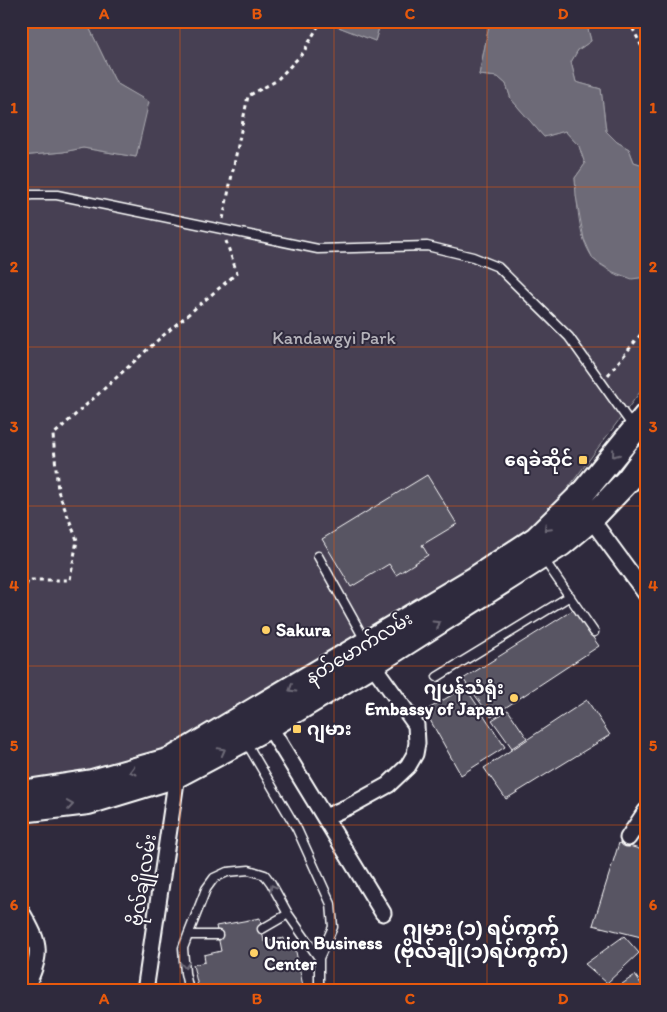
<svg xmlns="http://www.w3.org/2000/svg" width="667" height="1012" viewBox="0 0 667 1012" font-family="Itim,'Noto Sans Myanmar',sans-serif">
<rect width="100%" height="100%" fill="#2f2a3d"/>
<filter id="ink" filterUnits="userSpaceOnUse"><feTurbulence type="fractalNoise" baseFrequency=".02" numOctaves="2"/><feDisplacementMap in="SourceGraphic" scale="10" xChannelSelector="R" yChannelSelector="G"/><feConvolveMatrix kernelMatrix="1 2 1 2 8 2 1 2 1" color-interpolation-filters="sRGB"/></filter>
<g filter="url(#ink)">
<path fill="#464152" stroke="#a2a0a8" d="M86,21H273L276,24L294,26L301,21H323L375,41L381,21H490L479,75L498,77L506,84L511,99L544,137L565,131L579,146L585,164L575,178C578,203 577,236 593,258C596,263 604,266 608,270C620,278 632,279 646,277V384L538,528L165,757L21,785V156L63,152L83,148L136,157L148,102L116,83Z
M586,21H646V166L634,162L629,149L617,142L606,131L601,89L576,82L571,62L578,50L591,41Z"/>
<path fill="#6d6a77" stroke="#a7a6ad" d="M21,21H86L116,83L149,102L136,157L83,148L63,152L21,156Z
M323,21H381L375,41Z
M490,21H586L591,41L578,50L571,62L576,82L601,89L606,131L617,142L629,149L634,162L646,166V277L632,279L613,272L593,259L584,239L576,196L575,178L585,164L579,146L565,131L544,137L511,99L506,84L498,77L479,75Z"/>
<path fill="#595564" stroke="#fff" d="M427,475L457,524L422,545L428,555L396,575L389,564L351,587L322,539Z
M573,610L599,646L491,717L463,679Z
M465,687L505,747L461,775L425,711Z
M587,700L610,735L506,799L484,768Z
M508,710L527,738L512,748L492,720Z
M619,843L646,851L645,938L593,925Z
M260,918L264,942L284,938L285,944L294,942L304,991H199L193,965L205,962L204,955L221,951L216,926Z
M624,936L639,953L607,983L585,964Z
M635,975L646,991H612Z"/>
<g fill="none" stroke-linecap="round" stroke-linejoin="round">
<defs>
<path id="service" d="M21,199L31,195H57L318,249L427,246L473,257L498,267L569,337L634,428
M318,556L366,642
M543,558L594,632
M437,677L570,596
M246,742L297,829L331,904L333,927L319,958V991
M262,929L288,914
M188,935H218
M189,991L185,973L183,948L206,889L214,878L227,872L249,870L265,875L271,883L288,914L319,958"/>
<path id="minor" d="M588,512L591,519L646,594
M269,726L383,913
M325,817L350,806L388,785L408,766L415,754L417,743L416,725L372,664
M628,838L646,811
M21,911C43,948 41,953 25,991
M145,991L177,775L174,768"/>
<path id="primary" d="M21,793L92,782L171,760L475,579L536,539L582,494L646,416
M21,810L88,802L177,775L269,726L372,664L561,544L591,519L629,479L646,456"/>
</defs>
<use href="#service" stroke="#fff" stroke-width="11"/>
<use href="#minor" stroke="#fff" stroke-width="19"/>
<use href="#primary" stroke="#fff" stroke-width="28"/>
<path stroke="#fff" stroke-width="3" stroke-dasharray="4 4" stroke-linecap="butt" d="M629,21L646,55
M223,219L248,96L276,81L303,53L321,21
M608,375L646,328
M21,600L28,580H70L77,540L58,491L53,435L159,339L237,273L226,241"/>
<use href="#service" stroke="#2f2a3d" stroke-width="8"/>
<use href="#minor" stroke="#2f2a3d" stroke-width="15"/>
<use href="#primary" stroke="#2f2a3d" stroke-width="24"/>
</g>
<defs><path id="oneway-chevron" d="M-2-3.5L2.5 0L-2 3.5" fill="none" stroke-width="1.6" stroke-linecap="round" stroke-linejoin="round" transform="scale(1.25)"/></defs>
<g stroke="#6d6a77">
<use href="#oneway-chevron" transform="translate(615 454) rotate(129)"/>
<use href="#oneway-chevron" transform="translate(547 528) rotate(135)"/>
<use href="#oneway-chevron" transform="translate(437 624) rotate(-32)"/>
<use href="#oneway-chevron" transform="translate(292 689) rotate(149)"/>
<use href="#oneway-chevron" transform="translate(222 751) rotate(-28)"/>
<use href="#oneway-chevron" transform="translate(133 771) rotate(165)"/>
<use href="#oneway-chevron" transform="translate(70 805) rotate(-8)"/>
<use href="#oneway-chevron" transform="translate(273 888) rotate(-120)"/>
<use href="#oneway-chevron" transform="translate(185 965) rotate(86)"/>
</g>
</g>
<path fill="none" stroke="#e8590c" stroke-width="1" stroke-opacity="0.55" d="M180,21V991M334,21V991M487,21V991M21,187H646M21,347H646M21,506H646M21,666H646M21,825H646"/>
<g fill="#ffd166" stroke="#2f2a3d" stroke-width="2">
<rect x="578" y="455" width="10" height="10" rx="2.5"/>
<circle cx="266" cy="630" r="5"/>
<circle cx="514" cy="698" r="5"/>
<rect x="292" y="724" width="10" height="10" rx="2.5"/>
<circle cx="254" cy="953" r="5"/>
</g>
<g text-anchor="middle" dominant-baseline="central" stroke-width="4" stroke-linejoin="round" paint-order="stroke">
<g font-size="18" fill="#b5b3ba" stroke="#2f2a3d">
<text x="334" y="338">Kandawgyi Park</text>
</g>
<g font-size="18" font-weight="bold" fill="#fff" stroke="#2f2a3d" text-anchor="start">
<text x="573" y="460" text-anchor="end">ရေခဲဆိုင်</text>
<text x="276" y="630">Sakura</text>
<text x="504" y="688" text-anchor="end">ဂျပန်သံရုံး<tspan x="504" dy="21">Embassy of Japan</tspan></text>
<text x="307" y="729">ဂျမား</text>
<text x="264" y="943">Union Business<tspan x="264" dy="21">Center</tspan></text>
</g>
<g font-size="18" fill="#fff" stroke="#2f2a3d">
<text transform="translate(359 648) rotate(-31)">နတ်မောက်လမ်း</text>
<text transform="translate(143 880) rotate(-81)">ဗိုလ်ချိုလမ်း</text>
</g>
<g font-size="20" font-weight="bold" fill="#fff" stroke="#2f2a3d">
<text x="481" y="928">ဂျမား (၁) ရပ်ကွက်<tspan x="481" dy="23">(ဗိုလ်ချို(၁)ရပ်ကွက်)</tspan></text>
</g>
</g>
<rect width="667" height="1012" fill="none" stroke="#2f2a3d" stroke-width="55"/>
<rect x="28" y="28" width="612" height="956" fill="none" stroke="#e8590c" stroke-width="2"/>
<g font-size="16" text-anchor="middle" font-weight="bold" fill="#e8590c">
<text x="104" y="19">A</text>
<text x="257" y="19">B</text>
<text x="410" y="19">C</text>
<text x="563" y="19">D</text>
<text x="14" y="113">1</text>
<text x="653" y="113">1</text>
<text x="14" y="272">2</text>
<text x="653" y="272">2</text>
<text x="14" y="432">3</text>
<text x="653" y="432">3</text>
<text x="14" y="591">4</text>
<text x="653" y="591">4</text>
<text x="14" y="751">5</text>
<text x="653" y="751">5</text>
<text x="14" y="910">6</text>
<text x="653" y="910">6</text>
<text x="104" y="1004">A</text>
<text x="257" y="1004">B</text>
<text x="410" y="1004">C</text>
<text x="563" y="1004">D</text>
</g>
</svg>
